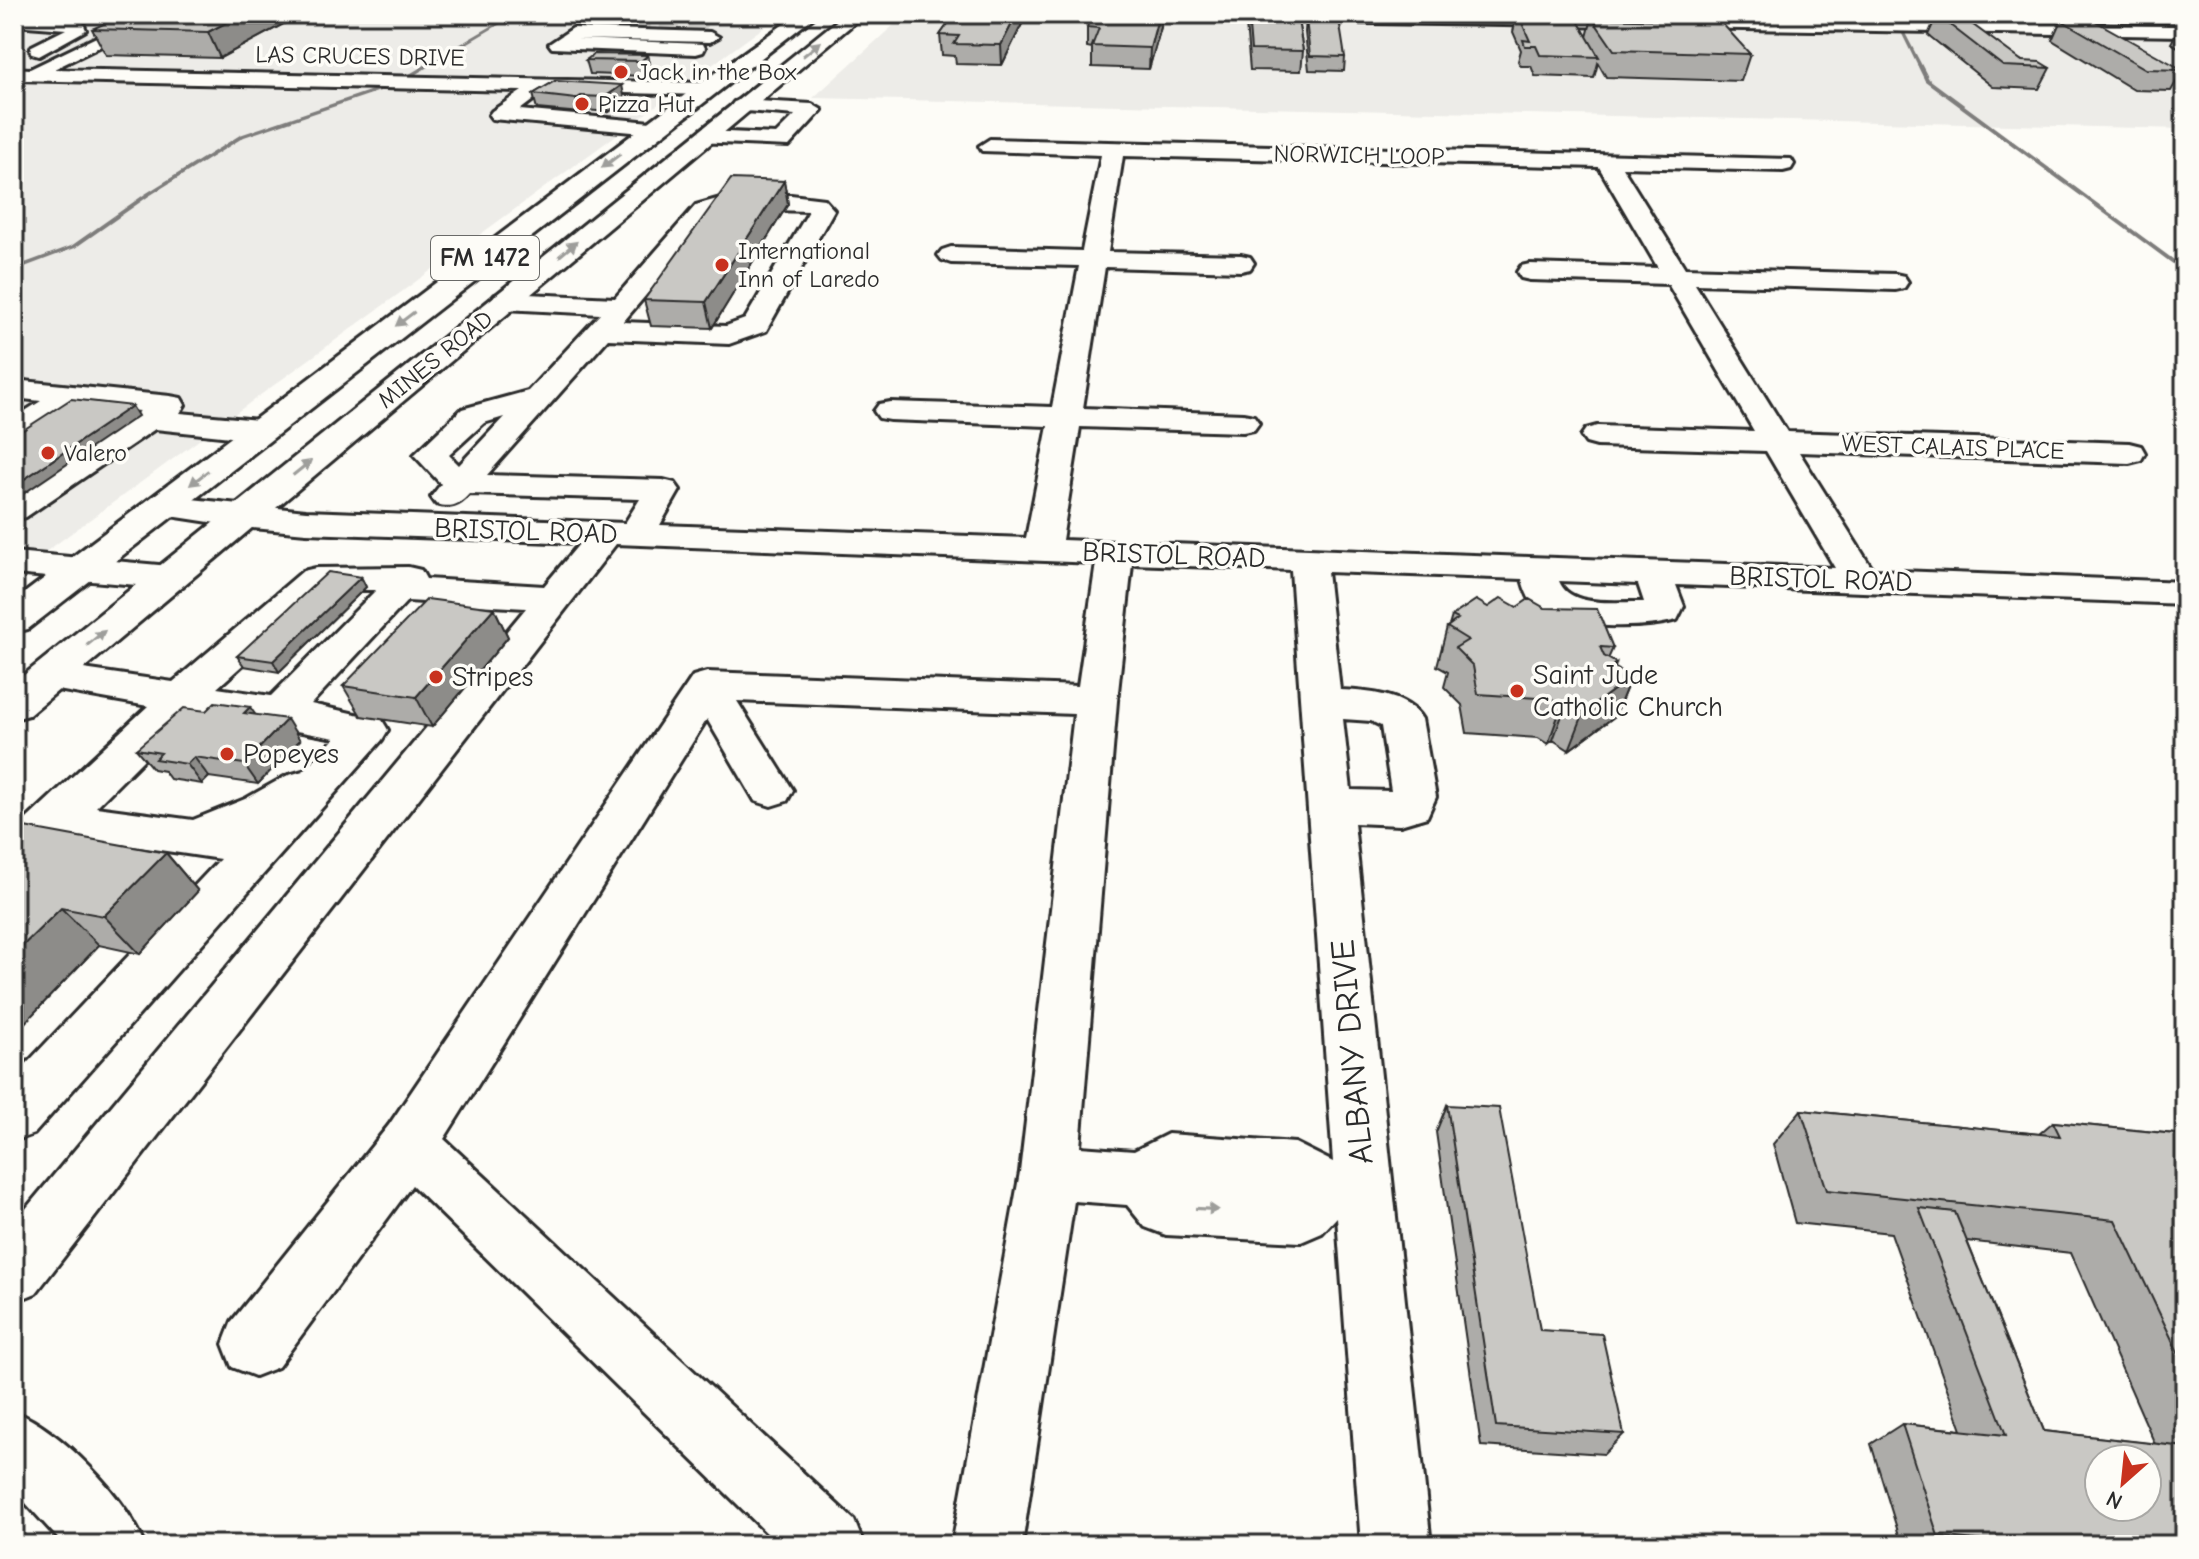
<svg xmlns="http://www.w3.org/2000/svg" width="2199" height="1559" viewBox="0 0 2199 1559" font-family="'Comic Neue',sans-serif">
<rect width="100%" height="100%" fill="#fdfcf7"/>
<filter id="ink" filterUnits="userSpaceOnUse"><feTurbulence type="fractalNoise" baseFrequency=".0125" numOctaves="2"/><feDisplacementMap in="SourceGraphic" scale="16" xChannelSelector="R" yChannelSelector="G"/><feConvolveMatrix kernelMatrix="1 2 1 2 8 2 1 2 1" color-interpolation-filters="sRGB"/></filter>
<g filter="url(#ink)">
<path fill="#edece8" d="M14,14H782L14,575Z
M906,14H2185V129L813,98Z"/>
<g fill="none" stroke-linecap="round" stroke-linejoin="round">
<path fill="#7e7d7b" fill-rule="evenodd" d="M512,14H517L411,77L406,76Z
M1891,14H1895L1899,22H1895Z
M1901,32L1905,33L1929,79L2185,268V273L1925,81Z
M384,86L386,89L244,137L149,196L75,248L14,271V267L71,246L145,194L240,135Z"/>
<path stroke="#d3d2ce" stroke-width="19" stroke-dasharray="19 9" stroke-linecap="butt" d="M632,19L714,22"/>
<defs>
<path id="minor" d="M144,14H167L54,69L705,83L715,89L705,95L545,91L520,110L662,123L665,128L662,133L654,134L492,119L489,115L492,111L522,91L14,80V68L30,69Z
M1113,14H1450L2185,26V36L1122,19Z
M14,15L76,19L82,20L86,30L39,56L32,54L30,50L32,46L66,29L14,25Z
M573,28L710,32L719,37L710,42L576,39L703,44L705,48L703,52L696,54L552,48L549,44Z
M741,100L812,104L822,110L789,146L696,142L693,137L704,131L776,134L795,115L734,110L731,106L734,102Z
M990,139L1791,159L1794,164L1791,169L1783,171L1622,167L1685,268L1895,274L1904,276L1908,282L1904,288L1895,290L1695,284L1787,432L2129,443L2141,446L2145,453L2141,460L2129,463L1799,452L1873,570L2185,582V604L1676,585L1684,606L1677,620C1644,629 1571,630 1541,611C1530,604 1525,591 1522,579L1327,572L1340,690C1367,691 1407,694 1422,719L1436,797L1427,817L1400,825L1354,823L1431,1545H1361L1337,1217L1322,1233L1301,1242L1166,1235L1145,1227L1127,1205L1074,1201L1022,1545H952L1020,1172L1074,714L737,701L793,790L787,801L771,806L755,801L707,719L444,1139L854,1520L864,1545H779L412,1185L278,1367L255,1376L232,1367L223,1344L232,1321L389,1125L693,676L707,672L1078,686L1096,563L616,544L36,1293L14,1302V1223L526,608L407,601L311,704L382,720L388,730L382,740L34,1134L14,1141V1077L220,859L66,836L31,872L14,877V831L148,706L35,686L29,677L35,668L49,664L173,682L303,571L316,568L408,567L421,570L426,579L544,586L580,543L306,533L242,527L151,513L146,506L151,499L163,496L306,511L625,523L640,499L469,494C458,506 451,508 436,504L431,497L441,484L414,455L462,409L528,391L600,314L505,309L495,307L491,301L495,295L505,293L615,298L696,205L731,195H791L824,199L834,210L766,331L729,344L608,339L487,475L663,480L675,483L680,490L660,525L1026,538L1048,426L890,420L879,418L874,411L879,404L890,402L1052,407L1079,266L951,263L942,260L938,255L942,250L951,247L1082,251L1101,155L982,151L979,146ZM1123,156L1599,167L1658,268L1530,264L1521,266L1517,272L1521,278L1530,280L1668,284L1754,431L1597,426L1586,429L1581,436L1586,443L1597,446L1766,451L1835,568L1062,540L1080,427L1243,432L1254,430L1259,423L1254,416L1243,414L1083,408L1105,267L1241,271L1250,269L1254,263L1250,257L1241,255L1108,252ZM733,209L809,211L745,319L726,326L623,322L714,215ZM504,417L459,465L449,455L484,423ZM1132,564L1291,570L1333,1162L1295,1143L1168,1134L1134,1151L1080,1147L1117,701ZM1559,581L1638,584L1644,602C1619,601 1570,609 1559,581ZM326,590H376L271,696L217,688ZM191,712L335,738L303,771L286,776L245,799L193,820L96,807ZM1343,719L1371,721L1381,726L1391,791L1351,790Z
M14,380L170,396L181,398L185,405L180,413L259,420L270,423L275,430L270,437L259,440L155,429L26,517L14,520V495L140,411L78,405L25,439L14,442V418L41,401L14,398Z
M14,552L170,566L183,569L188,577L183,585L170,588L14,574Z
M14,1411C62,1431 126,1497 145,1545H64L14,1490Z"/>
<path id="major" d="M798,14H818L28,629L14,632V601L698,85Z
M845,14H865L29,715L14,719V683Z"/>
</defs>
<use href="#minor" stroke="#2b2b2b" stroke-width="6"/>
<use href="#major" stroke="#2b2b2b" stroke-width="6"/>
<use href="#minor" fill="#fdfcf7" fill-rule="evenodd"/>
<use href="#major" fill="#fdfcf7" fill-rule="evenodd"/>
</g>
<path fill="#adaca9" stroke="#2b2b2b" stroke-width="2" fill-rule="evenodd" d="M302,14L220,58L106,55L92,29Z
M955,14H1022V24L1002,65L956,64L955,56L942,55L940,35Z
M1247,14H1297L1303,51L1301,71L1250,70L1246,24Z
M1517,14H1574L1587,37L1592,18L1750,54L1741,81L1606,77L1598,63L1594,78L1535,76L1531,66H1521L1518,61L1521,50L1513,32Z
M1937,15L2022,61L2050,68L2039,89L1993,87L1928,35Z
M1306,19L1345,57L1344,71L1309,70L1305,32Z
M2061,20L2183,70L2171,91L2134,90L2052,40Z
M2182,23H2185V51L2171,43Z
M1087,27H1161L1149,69L1092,67V48L1087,47Z
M648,55L651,69L644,76L590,74L586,60Z
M555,81L625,100L609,112L585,110L581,113L537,109L533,94Z
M784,181L788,204L712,328L651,326L644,300Z
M361,577L366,587L279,672L244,666L237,656Z
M1488,607H1517L1613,648L1608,659L1616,663L1615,668L1631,677L1615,716L1569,750L1553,740L1548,744L1538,738L1467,733L1462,705L1444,687L1448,672L1437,666L1447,627L1449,626L1452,616Z
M494,608L508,637L432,727L361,716L343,686Z
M206,711L255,715L300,740L258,784L209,777L202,784L170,779L164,771L153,769L136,749Z
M14,831L166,853L198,891L140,954L99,945L14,1034Z
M1447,1105L1540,1330L1624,1434L1604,1454L1481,1446L1436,1132Z
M1801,1110L2039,1134L2053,1122L2185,1135V1545H1902L1871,1444L1902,1424L1962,1430L1891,1233L1795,1223L1773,1144ZM1967,1241L2071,1253L2155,1444L2044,1431Z"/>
<path fill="#8d8c89" stroke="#2b2b2b" stroke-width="2" d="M243,14H302L220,58L208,32Z
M1017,14H1022V24L1002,65L1001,45Z
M1159,14H1161V27L1149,69L1150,48Z
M648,55L651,69L644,76L641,61Z
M622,85L625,100L609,112L605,97Z
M581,96L585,110L581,113L576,99Z
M784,181L788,204L712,328L706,302Z
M132,406L138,416L14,500V486Z
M361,577L366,587L279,672L273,661Z
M494,608L508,637L432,727L416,697Z
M1616,663L1603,698L1631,677L1615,716L1569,750L1584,712L1612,666Z
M1567,702L1553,740L1548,744L1562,705Z
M250,707L264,727L244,713Z
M287,719L300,740L258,784L244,764Z
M194,757L209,777L202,784L187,764Z
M166,853L198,891L140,954L104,916Z
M61,908L99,945L14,1034V954Z"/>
<path fill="#c9c8c4" stroke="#2b2b2b" stroke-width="2" fill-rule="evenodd" d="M126,14H243L208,32L92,29Z
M955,14H1017L1001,45L954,44L959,36L940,35Z
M1092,14H1159L1150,48L1092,46L1099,28L1087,27Z
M1248,14H1297L1303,51L1251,50Z
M1518,14H1574L1599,57L1540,55L1536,46H1525L1523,40L1530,41Z
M1937,15L1961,16L2022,61L2040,62L2050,68L2003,66Z
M1592,18L1720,21L1750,54L1614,50Z
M1306,19H1339L1345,57L1310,56Z
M2061,20L2095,21L2183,70L2146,69Z
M594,54L648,55L641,61L586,60Z
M555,81L622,85L605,97L581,96L576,99L533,94Z
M731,179L784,181L706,302L644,300Z
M71,399L132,406L14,486V436Z
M328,572L361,577L273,661L237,656Z
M1501,598L1517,607L1529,599L1545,608L1597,609L1613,648L1600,647L1604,656L1616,663L1612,666L1631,677L1584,712L1567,702L1562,705L1552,699L1478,694L1473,666L1455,648L1468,640L1447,627L1458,619L1452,616L1476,600L1488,607Z
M427,599L494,608L416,697L343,686Z
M215,702L250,707L244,713L287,719L244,764L194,757L187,764L155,759L161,753L136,749L184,708L206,711Z
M19,826L166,853L104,916L61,908L14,954V831Z
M1447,1105L1499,1108L1540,1330L1602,1334L1624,1434L1496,1426Z
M1801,1110L2060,1136L2053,1122L2185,1135V1367L2115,1220L1827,1190Z
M1919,1208L1955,1212L2044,1431L2185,1447V1545H2023L1938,1536L1902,1424L2006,1435ZM2099,1459H2147V1507H2099Z"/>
<defs><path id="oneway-solid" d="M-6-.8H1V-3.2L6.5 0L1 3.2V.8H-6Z" transform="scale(2)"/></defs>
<g fill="#9e9e9b">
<use href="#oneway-solid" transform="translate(812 49) rotate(-39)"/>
<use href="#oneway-solid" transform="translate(611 161) rotate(143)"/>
<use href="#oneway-solid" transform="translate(568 249) rotate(-40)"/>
<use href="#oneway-solid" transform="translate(405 319) rotate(143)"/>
<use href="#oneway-solid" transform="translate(302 468) rotate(-39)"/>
<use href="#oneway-solid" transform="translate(199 478) rotate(142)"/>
<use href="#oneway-solid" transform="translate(96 638) rotate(-39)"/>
<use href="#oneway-solid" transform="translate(1207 1209) rotate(3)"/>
</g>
</g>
<g fill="#c8321e" stroke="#fdfcf7" stroke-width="3">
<circle cx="621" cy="72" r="8"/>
<circle cx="582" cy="104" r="8"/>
<circle cx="722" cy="265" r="8"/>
<circle cx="48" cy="453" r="8"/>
<circle cx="436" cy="677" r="8"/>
<circle cx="1517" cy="691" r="8"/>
<circle cx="227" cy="754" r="8"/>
</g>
<g text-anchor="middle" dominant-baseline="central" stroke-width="7" stroke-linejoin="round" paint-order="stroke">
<g font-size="24" fill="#2b2b2b" stroke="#fdfcf7">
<text transform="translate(360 56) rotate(1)">LAS CRUCES DRIVE</text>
<text transform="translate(1359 155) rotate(1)">NORWICH LOOP</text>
<text transform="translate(435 359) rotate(-39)">MINES ROAD</text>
<text transform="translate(1953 447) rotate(2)">WEST CALAIS PLACE</text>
</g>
<g font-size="24" fill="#2b2b2b" stroke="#fdfcf7" text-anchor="start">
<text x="637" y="72">Jack in the Box</text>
<text x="598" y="104">Pizza Hut</text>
<text x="738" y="251">International<tspan x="738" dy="28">Inn of Laredo</tspan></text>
<text x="64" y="453">Valero</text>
</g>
<rect fill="#fdfcf7" stroke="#6a6a68" stroke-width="2" x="431" y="236" width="108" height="44" rx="6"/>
<g font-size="26" font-weight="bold" fill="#2b2b2b">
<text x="485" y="258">FM 1472</text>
</g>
<g font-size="28" fill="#2b2b2b" stroke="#fdfcf7">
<text transform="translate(526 531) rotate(2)">BRISTOL ROAD</text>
<text transform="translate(1174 555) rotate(2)">BRISTOL ROAD</text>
<text transform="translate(1821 579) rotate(2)">BRISTOL ROAD</text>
</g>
<g font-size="28" fill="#2b2b2b" stroke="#fdfcf7" text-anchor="start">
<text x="1533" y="675">Saint Jude<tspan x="1533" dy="32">Catholic Church</tspan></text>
<text x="452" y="677">Stripes</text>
<text x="243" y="754">Popeyes</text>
</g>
<g font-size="34" fill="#2b2b2b" stroke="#fdfcf7">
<text transform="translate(1352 1052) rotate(-95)">ALBANY DRIVE</text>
</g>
</g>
<rect width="2199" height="1559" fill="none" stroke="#fdfcf7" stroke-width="48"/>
<rect x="24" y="24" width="2151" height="1511" fill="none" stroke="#2b2b2b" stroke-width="3" filter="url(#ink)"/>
<g transform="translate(2123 1483) rotate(207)"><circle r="38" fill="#fdfcf7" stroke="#a9a8a5" stroke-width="2"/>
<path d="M0-6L14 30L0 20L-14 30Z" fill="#c8321e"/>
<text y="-12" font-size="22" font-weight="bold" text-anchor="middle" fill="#2b2b2b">N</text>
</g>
</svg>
